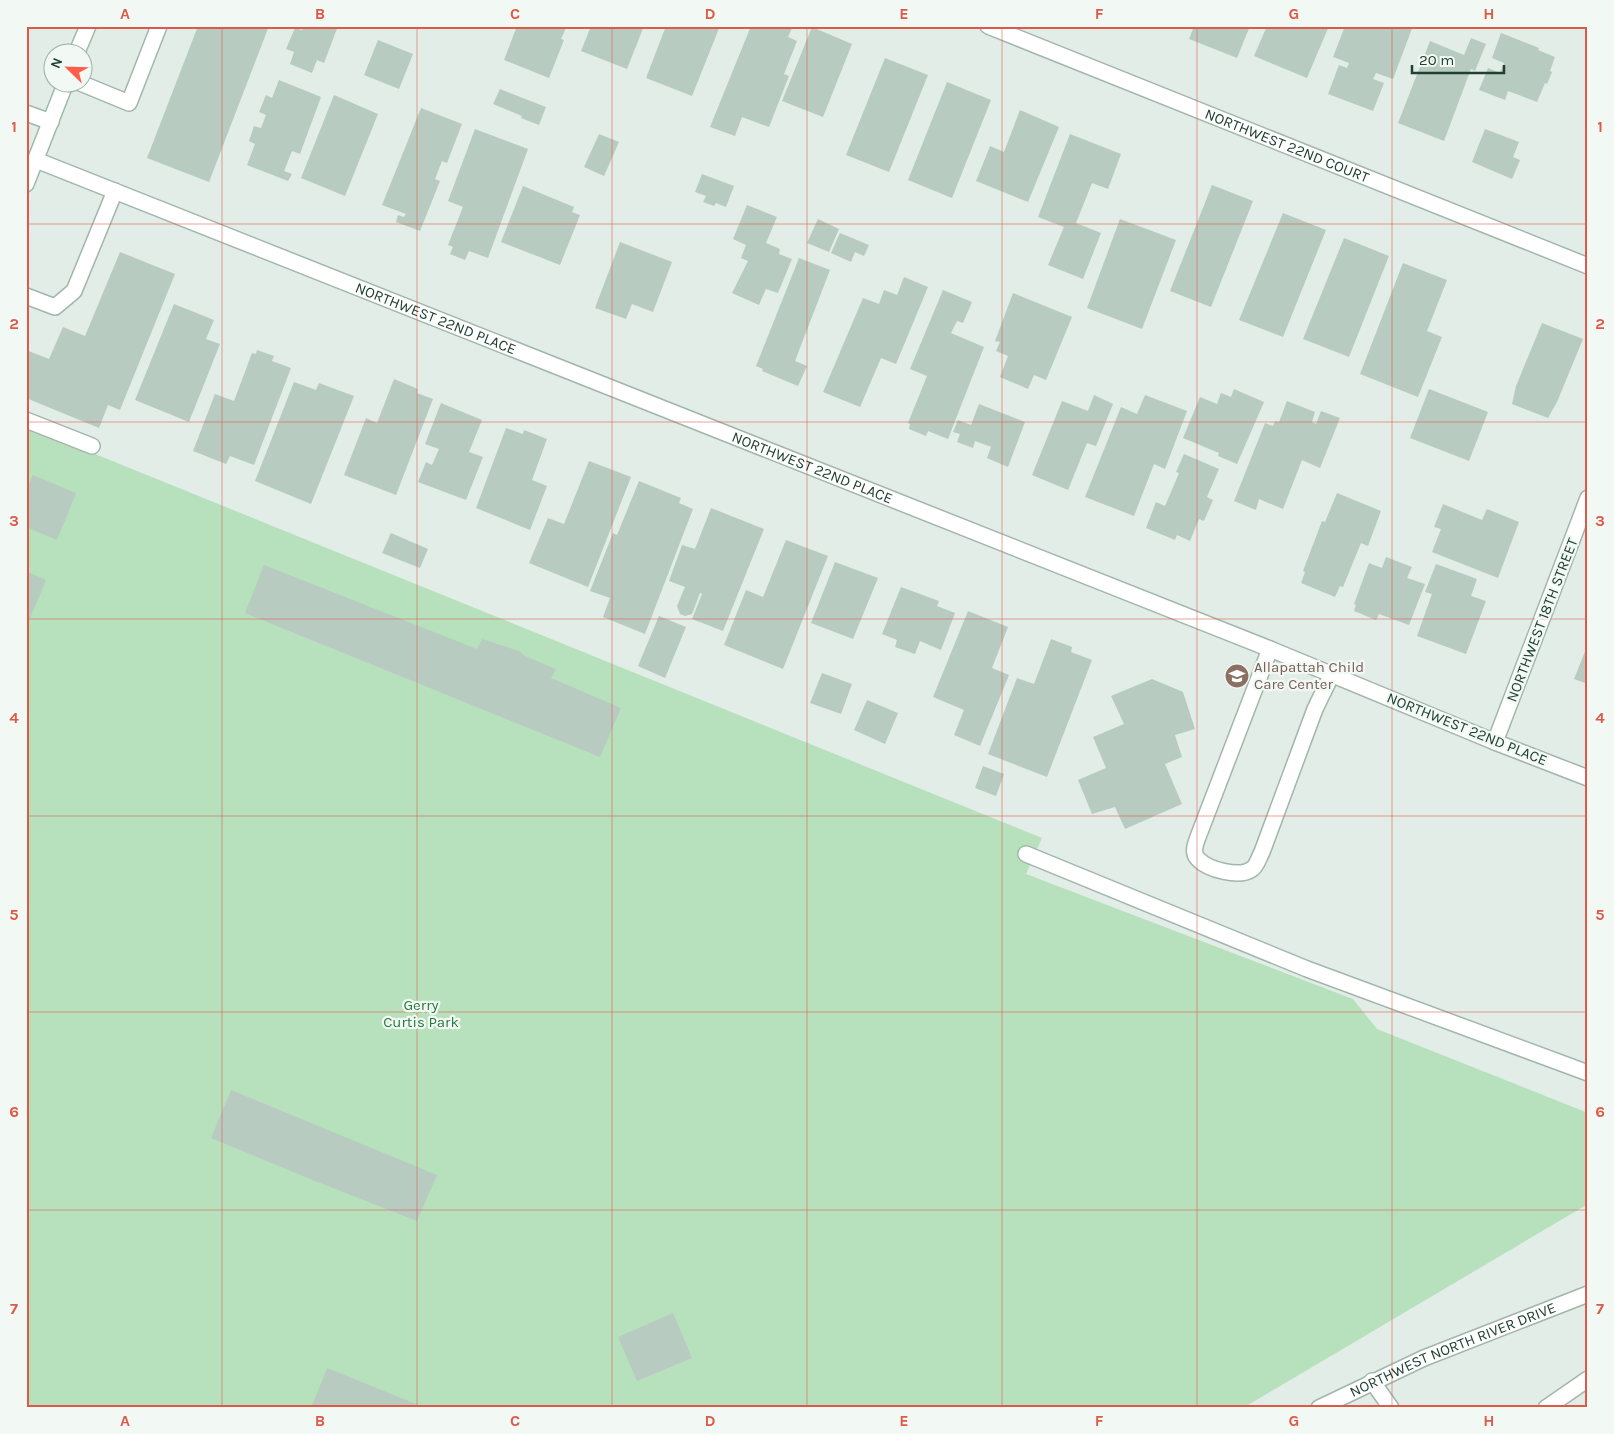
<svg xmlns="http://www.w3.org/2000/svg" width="1614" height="1434" viewBox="0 0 1614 1434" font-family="Karla,sans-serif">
<rect width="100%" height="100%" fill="#e1ede6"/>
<path fill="#b7e1bc" d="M26,426L1042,838L1026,874L1353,999L1377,1029L1588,1113V1204L1243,1408H26Z"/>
<path fill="#b8cbc1" d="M198,26H269L209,182L147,158Z
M303,26H338L324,63L317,60L312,73L290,64L294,52L286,49L295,28L302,30Z
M517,26H560L566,28L561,39L564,40L549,78L504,60Z
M591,26H644L627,69L581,51Z
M666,26H720L692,96L646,78Z
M751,26H793L788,37L797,41L784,74L789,76L769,127L742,117L735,136L710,127Z
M1194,26H1250L1237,58L1189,39Z
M1267,26H1329L1307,78L1254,56Z
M1345,26H1413L1393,79L1376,73L1373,79L1384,83L1373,111L1328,94L1339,65L1347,68L1349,63L1333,57Z
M812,27L852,44L823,117L782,101Z
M1501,33L1539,48L1538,50L1555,57L1550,71L1552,72L1547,84L1545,83L1537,102L1508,91L1505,100L1479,90L1488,68L1500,73L1504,63L1492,58Z
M1471,38L1486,44L1475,71L1471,69L1444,141L1398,123L1430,41L1464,55Z
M378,40L413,54L399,89L364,75Z
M885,58L928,75L889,172L846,155Z
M279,80L321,97L300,154L292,151L284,171L292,174L288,181L247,165L255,144L249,141L254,126L261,128L266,115L259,112L266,95L272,98Z
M947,82L991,100L952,198L908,180Z
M500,89L546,107L539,125L521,118L522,116L493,104Z
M334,95L378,114L345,196L301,178Z
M421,108L462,124L447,163L442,161L435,179L440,181L420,231L396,222L398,215L404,217L406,214L382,205Z
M1020,110L1059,127L1028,202L976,181L990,146L1004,152Z
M475,129L528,149L488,258L469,251L465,260L450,254L453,247L448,245L463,207L448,201Z
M1485,129L1519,142L1513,157L1520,160L1512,179L1472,162Z
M599,134L619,142L604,176L584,167Z
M1070,134L1121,154L1108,189L1092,183L1076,223L1101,233L1083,279L1048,265L1064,227L1038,217Z
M702,174L734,186L726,207L716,203L714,206L703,202L706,196L695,192Z
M1212,185L1253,201L1211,307L1170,291Z
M523,186L574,207L572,212L580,215L560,265L501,242Z
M747,205L777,217L766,243L780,249L779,254L792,259L778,293L766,289L759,305L732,293L748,261L741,258L746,245L733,239Z
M1283,213L1326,230L1283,337L1239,320Z
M818,219L839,229L829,252L807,243Z
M1120,219L1176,240L1142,329L1087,308Z
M840,233L869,245L864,256L855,252L851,262L831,253Z
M1344,238L1389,256L1349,357L1303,339Z
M620,242L672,262L653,312L632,304L626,319L595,308Z
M120,252L175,274L120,410L108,405L99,428L26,398V350L49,359L63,327L85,336Z
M799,258L830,270L795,361L807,366L798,386L762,371L763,369L756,366Z
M1403,263L1447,280L1427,331L1442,337L1418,397L1360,374Z
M904,277L928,287L896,364L881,358L860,407L823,392L863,298L879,304L884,290L897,295Z
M943,290L972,302L963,323L957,321L951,333L984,347L948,439L928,431L926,436L909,429L910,424L908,423L927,376L910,369Z
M1013,293L1072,317L1046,380L1034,375L1028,389L1000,377L1008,356L996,351L1000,342L995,341Z
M174,304L214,320L206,339L220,344L189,422L135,400Z
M1542,323L1583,339L1557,402L1548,418L1512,404L1516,386Z
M257,350L274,356L272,361L291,368L254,465L230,456L226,464L193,451L215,394L234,401L252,353L256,354Z
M394,379L418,389L417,393L433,399L396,495L344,475L366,418L377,423Z
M294,382L316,390L319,383L354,396L311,504L255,481Z
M1234,389L1264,402L1237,464L1218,456L1219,453L1183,438L1200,397L1217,404L1221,393L1231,397Z
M1429,389L1488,412L1469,461L1410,438Z
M1094,395L1113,404L1096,446L1087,443L1068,490L1032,475L1062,401L1088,411Z
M1145,395L1187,411L1165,469L1154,464L1134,516L1085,497L1121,407L1137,414Z
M1287,401L1315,412L1312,422L1316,424L1321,411L1340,418L1320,468L1302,460L1283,509L1259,499L1256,510L1234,501L1265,423L1273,426L1275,421L1279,422Z
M441,403L482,420L469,452L483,457L466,500L418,482L426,462L432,465L439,449L425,444Z
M979,404L1025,422L1008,467L987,458L991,447L975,441L973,448L957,442L960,434L953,432L958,420L971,425Z
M506,428L523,434L524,430L547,439L532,480L547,486L530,530L476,508Z
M1184,454L1219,469L1207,497L1213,500L1204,521L1199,519L1190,541L1177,535L1175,540L1146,528L1156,502L1165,506L1179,473L1176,472Z
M589,461L631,477L588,587L529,563L548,518L564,524Z
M33,475L76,493L57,540L26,527V490Z
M639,481L681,498L679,503L693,509L645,634L603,617L610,598L590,591L613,533L617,535Z
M1337,493L1381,511L1368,546L1361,543L1343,587L1340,586L1335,597L1301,583L1305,572L1303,571L1322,521L1325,522Z
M1443,504L1482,520L1487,509L1519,522L1498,578L1432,552L1441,529L1434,527Z
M711,508L764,529L723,631L692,619L702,594L700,593L692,614L685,616L680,614L677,606L685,587L669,581L682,545L695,549Z
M391,533L428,549L420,568L382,553Z
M786,540L828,556L783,669L724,645L746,590L763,597Z
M1386,557L1412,567L1407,578L1425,584L1409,625L1379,614L1376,620L1354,611L1356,605L1354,604L1369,563L1382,568Z
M835,562L878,578L853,639L811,623Z
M1436,564L1477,579L1471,596L1486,601L1466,654L1417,636L1432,594L1425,592Z
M264,565L477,649L482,639L519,651L525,656L556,669L551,678L621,708L600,757L245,613Z
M26,571L46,580L26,628Z
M901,587L939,601L937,606L955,613L941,650L920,641L915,654L895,647L897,640L882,634Z
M968,611L1008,627L992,668L1009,675L980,746L954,735L964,710L933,697Z
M659,616L686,627L665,678L638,666Z
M1051,639L1072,647L1071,652L1092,660L1047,777L988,754L1017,678L1034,684Z
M1588,644V684L1574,679Z
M822,673L852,684L841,714L810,703Z
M1152,679L1183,692L1195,729L1175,735L1182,757L1165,764L1182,804L1125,829L1115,807L1092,814L1078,780L1106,768L1093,737L1124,724L1111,696Z
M867,700L898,713L885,744L854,730Z
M983,766L1004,774L996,796L975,788Z
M231,1090L437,1175L417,1221L315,1181L211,1138Z
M673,1313L692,1358L637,1381L618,1337Z
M327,1368L426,1408H311Z"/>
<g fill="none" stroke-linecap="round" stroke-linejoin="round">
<defs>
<path id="service" d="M78,82L129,103L159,26
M26,113L51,122
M26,296L55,307L74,291L115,191
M26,420L92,446
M1270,649L1198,837C1195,845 1192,853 1198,859C1208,870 1240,878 1252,869C1257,866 1259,857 1262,852L1315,709L1332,674
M1026,854L1307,969L1588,1073
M1372,1381L1391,1408
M1546,1408L1588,1379"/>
<g id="minor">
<path id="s1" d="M988,26L1588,266"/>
<path id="s2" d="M36,160L1270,649L1495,742"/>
</g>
<g id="tertiary">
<path d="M1588,498L1495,742L1588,778"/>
<path id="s3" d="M1319,1408L1424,1358L1588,1294"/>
</g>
<path id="secondary" d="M77,52L88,26
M26,184L66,82"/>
</defs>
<use href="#service" stroke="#a3b6ac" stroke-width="18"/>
<use href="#minor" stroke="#a3b6ac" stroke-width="18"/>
<use href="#tertiary" stroke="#a3b6ac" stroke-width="18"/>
<use href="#secondary" stroke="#9ebaac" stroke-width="18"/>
<use href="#service" stroke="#fff" stroke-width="15"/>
<use href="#minor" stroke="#fff" stroke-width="15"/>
<use href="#tertiary" stroke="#fff" stroke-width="15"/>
<use href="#secondary" stroke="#fff" stroke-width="15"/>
</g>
<path fill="none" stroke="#dd5a49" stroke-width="1" stroke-opacity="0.55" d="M222,26V1408M417,26V1408M612,26V1408M807,26V1408M1002,26V1408M1197,26V1408M1392,26V1408M26,224H1588M26,422H1588M26,619H1588M26,816H1588M26,1012H1588M26,1210H1588"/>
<defs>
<symbol id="school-disc" viewBox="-11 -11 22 22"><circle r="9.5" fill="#8d6e63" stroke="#f2f9f4"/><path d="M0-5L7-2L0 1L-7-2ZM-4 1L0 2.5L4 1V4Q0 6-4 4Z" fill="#fff"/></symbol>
</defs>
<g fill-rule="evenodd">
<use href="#school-disc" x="1223" y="662" width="28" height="28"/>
</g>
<g text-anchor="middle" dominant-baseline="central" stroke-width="4.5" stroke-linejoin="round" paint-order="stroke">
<g font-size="15" fill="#1f4032" stroke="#f2f9f4">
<text stroke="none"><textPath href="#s1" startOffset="322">NORTHWEST 22ND COURT</textPath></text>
<text stroke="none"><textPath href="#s2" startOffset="430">NORTHWEST 22ND PLACE</textPath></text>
<text stroke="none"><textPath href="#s2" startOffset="835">NORTHWEST 22ND PLACE</textPath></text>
<text transform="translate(1542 620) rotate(-69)">NORTHWEST 18TH STREET</text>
<text transform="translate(1467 729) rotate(22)">NORTHWEST 22ND PLACE</text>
<text stroke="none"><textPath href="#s3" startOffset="146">NORTHWEST NORTH RIVER DRIVE</textPath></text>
</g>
<g font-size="15" fill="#785e54" stroke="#f2f9f4" text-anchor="start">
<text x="1254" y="667">Allapattah Child<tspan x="1254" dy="17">Care Center</tspan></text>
</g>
<g font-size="15" fill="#257b39" stroke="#f2f9f4">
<text x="421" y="1005">Gerry<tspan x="421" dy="17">Curtis Park</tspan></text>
</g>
</g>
<rect width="1614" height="1434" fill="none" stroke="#f2f9f4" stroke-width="55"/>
<g transform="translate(68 68) rotate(293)"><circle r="24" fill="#f2f9f4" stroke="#9eafa6"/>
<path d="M0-4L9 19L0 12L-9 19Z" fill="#ff5e4d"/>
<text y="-8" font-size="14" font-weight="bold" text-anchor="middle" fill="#1f4032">N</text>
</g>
<path d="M1412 65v8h92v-8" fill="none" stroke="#1f4032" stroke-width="2.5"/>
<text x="1419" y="65" font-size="15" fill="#1f4032" stroke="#f2f9f4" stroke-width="4" paint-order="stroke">20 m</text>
<rect x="28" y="28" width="1558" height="1378" fill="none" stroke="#dd5a49" stroke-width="2"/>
<g font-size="16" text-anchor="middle" font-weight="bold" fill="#dd5a49">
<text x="125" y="19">A</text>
<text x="320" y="19">B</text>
<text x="515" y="19">C</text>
<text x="710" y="19">D</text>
<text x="904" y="19">E</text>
<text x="1099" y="19">F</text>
<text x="1294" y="19">G</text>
<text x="1489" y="19">H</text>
<text x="14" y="132">1</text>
<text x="1600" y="132">1</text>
<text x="14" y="329">2</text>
<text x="1600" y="329">2</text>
<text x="14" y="526">3</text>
<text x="1600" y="526">3</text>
<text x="14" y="723">4</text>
<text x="1600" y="723">4</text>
<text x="14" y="920">5</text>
<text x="1600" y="920">5</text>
<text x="14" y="1117">6</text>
<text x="1600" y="1117">6</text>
<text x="14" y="1314">7</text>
<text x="1600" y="1314">7</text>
<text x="125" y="1426">A</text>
<text x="320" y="1426">B</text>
<text x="515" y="1426">C</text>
<text x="710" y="1426">D</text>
<text x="904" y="1426">E</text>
<text x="1099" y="1426">F</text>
<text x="1294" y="1426">G</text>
<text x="1489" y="1426">H</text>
</g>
</svg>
